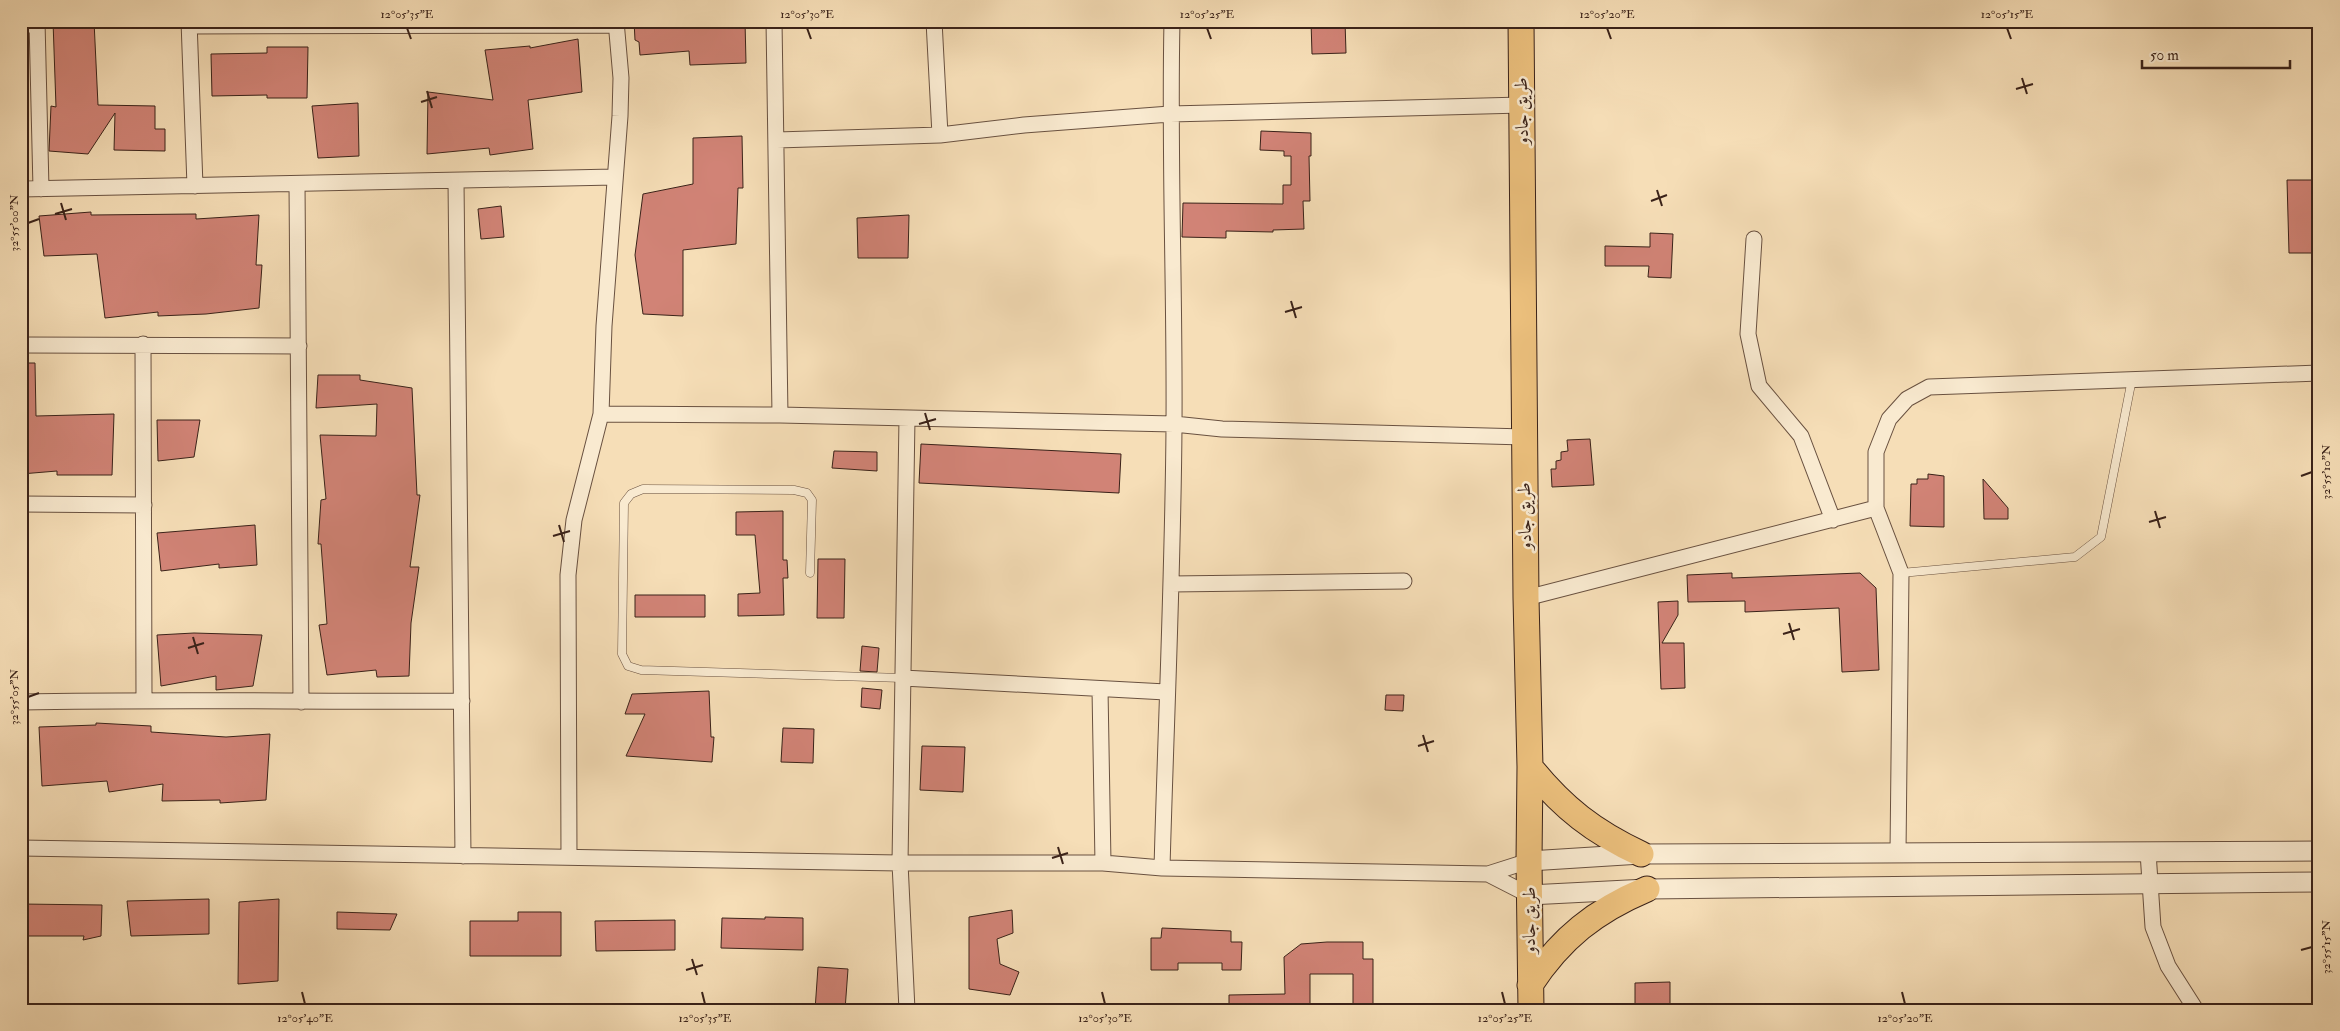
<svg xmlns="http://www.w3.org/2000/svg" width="2340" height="1031" viewBox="0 0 2340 1031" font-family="'IM FELL Double Pica',Amiri,serif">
<rect width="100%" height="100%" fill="#f6deb7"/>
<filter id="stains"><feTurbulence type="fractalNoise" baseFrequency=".004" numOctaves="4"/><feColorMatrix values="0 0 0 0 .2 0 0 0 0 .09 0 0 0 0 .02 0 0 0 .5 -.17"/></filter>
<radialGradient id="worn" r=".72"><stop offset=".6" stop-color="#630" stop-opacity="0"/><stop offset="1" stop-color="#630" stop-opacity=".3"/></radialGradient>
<path fill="#d18376" stroke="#3a2219" d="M53,21H94L98,105L155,106V129H165V151L114,150L115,113L88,154L49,151L51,106L56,107Z
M634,21H745L746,63L690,65L689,51L640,55L639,42L635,40Z
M1311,21H1345L1346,53L1312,54Z
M578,39L582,92L528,100L533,149L490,155L489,148L427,154L428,92L493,100L485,50L530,46V48Z
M267,47H308L307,98H267V95L212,96L211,54L267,53Z
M358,103L359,156L318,158L312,106Z
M1261,131L1311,133V156H1309L1310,201H1303L1304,229L1273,230V232L1226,231V238L1182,237L1183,203L1283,204V185H1291V156H1284V151L1260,150Z
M742,136L743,188H738L736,244L683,250V316L643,314L635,255L643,194L693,184V138Z
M2287,180H2319V253H2289Z
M501,206L504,237L481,239L478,209Z
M91,212V215L196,214V219L259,215L256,265H262L259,308L206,314L158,316V312L105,318L97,254L44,256L39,216Z
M909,215L908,258H858L857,218Z
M1650,233L1673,234L1671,278L1648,277L1649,266H1605V246L1650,247Z
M21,363H35L36,416L114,414L112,475H57V471L21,474Z
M318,375H360V380L412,388L417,495H420L410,567H419L411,623L409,676L377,677L376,670L327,675L319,625L327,624L321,544H318L321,500L326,499L320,435L376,436L377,404L316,408Z
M157,420H200L194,457L158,461Z
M1590,439L1594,485L1552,487L1551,469H1556V461L1561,460V452L1568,451L1567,440Z
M921,444L1121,454L1119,493L919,483Z
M834,451L877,452V471L832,468Z
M1928,474L1944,476V527L1910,526L1911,484H1917V479H1928Z
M1983,479L2008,508V519H1984Z
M783,511V560H787L788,578H783L784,615L738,616V594L760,593L755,535H736V512Z
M255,525L257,565L219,568V564L161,571L157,533Z
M818,559H845L844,618H817Z
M1732,573V578L1860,573L1876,588L1879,670L1842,672L1839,608L1745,612V601L1688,602L1687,575Z
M635,595H705V617H635Z
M1678,601V615L1662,643H1684L1685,688L1661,689L1658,602Z
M194,633L262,635L253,686L216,690V676L161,686L157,635Z
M862,646L879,648L877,672L860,671Z
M862,688L882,690L880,709L861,707Z
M709,691L711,737H714L712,762L626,756L645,714H625L632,694Z
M1386,695H1404L1403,711L1385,710Z
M96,723L151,726V732L226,737L270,734L266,800L220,803V800L162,801L163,784L109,792L107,781L42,786L39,727L96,725Z
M783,728L814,729L813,763L781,762Z
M922,746L965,747L963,792L920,790Z
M209,899V934L131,936L127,901Z
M279,899L278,981L238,984L239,902Z
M21,904L102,905L101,936L83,940L84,936H21Z
M1012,910L1013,933L997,939L1000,964L1019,972L1010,995L969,989V917Z
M337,912L397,914L390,930L337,929Z
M518,912H561V956H470V921H518Z
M765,917L803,918V950L721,948L722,918L765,919Z
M675,920V950L596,951L595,921Z
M1162,928L1231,931V942H1242L1241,970H1222V963H1178V970H1151V938H1161Z
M1327,942H1363V959H1373V1010H1353V974H1310V1010H1229V995L1285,994L1284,957L1301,944Z
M818,967L848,969L845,1010H815Z
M1670,982V1010H1635V983Z"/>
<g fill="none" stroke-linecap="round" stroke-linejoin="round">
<defs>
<path id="service" d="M810,573L812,500L807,493L794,490L643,489L631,494L624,503L622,654L628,666L641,670L903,678
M1901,573L2075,557L2101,537L2132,379"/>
<path id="minor" d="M37,21L41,189
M189,21L195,186
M774,21L780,415
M934,21L940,135
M21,25H37
M189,26L616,25
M777,140L940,135L1024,125L1170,114L1522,105
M456,181L463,856
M297,184L301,702
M21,189L614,177
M1754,239L1748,334L1759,386L1801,436L1833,520
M143,344L144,699
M21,345L299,346
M601,414L780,415L1174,424L1222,429L1525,437
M907,418L900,863L907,1010
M21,504L144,505
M1876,508L1901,573L1898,853
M1171,584L1404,581
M1526,598L1876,508V452L1889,419L1907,399L1929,387L2319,373
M903,678L1166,692
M1100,689L1103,863
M21,702C168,699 315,702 462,701
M21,848L900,863H1103L1162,868L1488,874L1529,861
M2148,852L2153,927L2168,966L2196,1010
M569,857L568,575L574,520L601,414L604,326L620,116L621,78L616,21
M1162,868C1166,721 1173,573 1174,426C1175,291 1169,156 1172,21
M1488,874L1529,895"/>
<path id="tertiary" d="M1529,861L1641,854L2319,851
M1529,895L1647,889L2319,882"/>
<path id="trunk" d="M1521,21L1526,598L1530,767L1529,861L1531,1010
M1530,767C1563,808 1594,832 1641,854
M1530,985C1561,938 1595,911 1647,889"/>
</defs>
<use href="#service" stroke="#695140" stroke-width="9"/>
<use href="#minor" stroke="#695140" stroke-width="17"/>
<use href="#tertiary" stroke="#695140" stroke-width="21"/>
<use href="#trunk" stroke="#3a2219" stroke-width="27"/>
<use href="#service" stroke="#f9ead0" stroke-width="8"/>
<use href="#minor" stroke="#f9ead0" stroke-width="15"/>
<use href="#tertiary" stroke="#f9ead0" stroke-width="19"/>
<use href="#trunk" stroke="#ebbf7c" stroke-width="25"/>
</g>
<path fill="none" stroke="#3a2219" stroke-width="2" d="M407,28L411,39M807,28L811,39M1207,28L1211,39M1607,28L1611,39M2007,28L2011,39M2022,78L2027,94M2016,89L2033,84M427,91L432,108M421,102L437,97M1657,190L1662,206M1651,201L1667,195M61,203L66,220M55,214L72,209M28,223L39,219M1291,301L1296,318M1285,312L1302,307M925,413L930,430M919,424L936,419M2301,476L2312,472M2155,511L2160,528M2149,522L2166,517M559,525L564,542M553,536L570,531M1789,623L1794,640M1783,634L1800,629M193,637L198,654M188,648L204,643M28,697L39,693M1423,735L1428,752M1418,746L1434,741M1058,847L1063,864M1052,858L1068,853M2301,950L2312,947M692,959L697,975M686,970L703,965M302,992L305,1004M702,992L705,1004M1102,992L1105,1004M1502,992L1505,1004M1902,992L1905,1004"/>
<g text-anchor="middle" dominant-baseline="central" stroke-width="5" stroke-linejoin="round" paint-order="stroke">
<g font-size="18" fill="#3a2219" stroke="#f9ead0">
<text transform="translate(1522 111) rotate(-91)">طريق جادو</text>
<text transform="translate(1525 516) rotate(-91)">طريق جادو</text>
<text transform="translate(1529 920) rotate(-90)">طريق جادو</text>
</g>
</g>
<rect width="2340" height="1031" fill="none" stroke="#f6deb7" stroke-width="55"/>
<path d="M2142 60v8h148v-8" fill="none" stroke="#3a2219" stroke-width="2.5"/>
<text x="2150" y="60" font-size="15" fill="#3a2219" stroke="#f9ead0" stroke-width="4" paint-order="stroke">50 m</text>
<rect x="28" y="28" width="2284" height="976" fill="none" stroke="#3a2219" stroke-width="2"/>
<g font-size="12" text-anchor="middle" fill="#3a2219">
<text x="407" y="18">12°05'35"E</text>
<text x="807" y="18">12°05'30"E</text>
<text x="1207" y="18">12°05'25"E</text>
<text x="1607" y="18">12°05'20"E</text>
<text x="2007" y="18">12°05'15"E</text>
<text transform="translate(14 223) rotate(-90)" y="4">32°55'00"N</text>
<text transform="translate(2326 472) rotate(-90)" y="4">32°55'10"N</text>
<text transform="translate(14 697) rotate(-90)" y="4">32°55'05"N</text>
<text transform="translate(2326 947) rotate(-90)" y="4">32°55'15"N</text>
<text x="305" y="1022">12°05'40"E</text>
<text x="705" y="1022">12°05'35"E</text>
<text x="1105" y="1022">12°05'30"E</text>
<text x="1505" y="1022">12°05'25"E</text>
<text x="1905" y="1022">12°05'20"E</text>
</g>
<rect width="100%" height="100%" filter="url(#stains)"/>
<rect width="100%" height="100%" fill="url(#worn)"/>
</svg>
